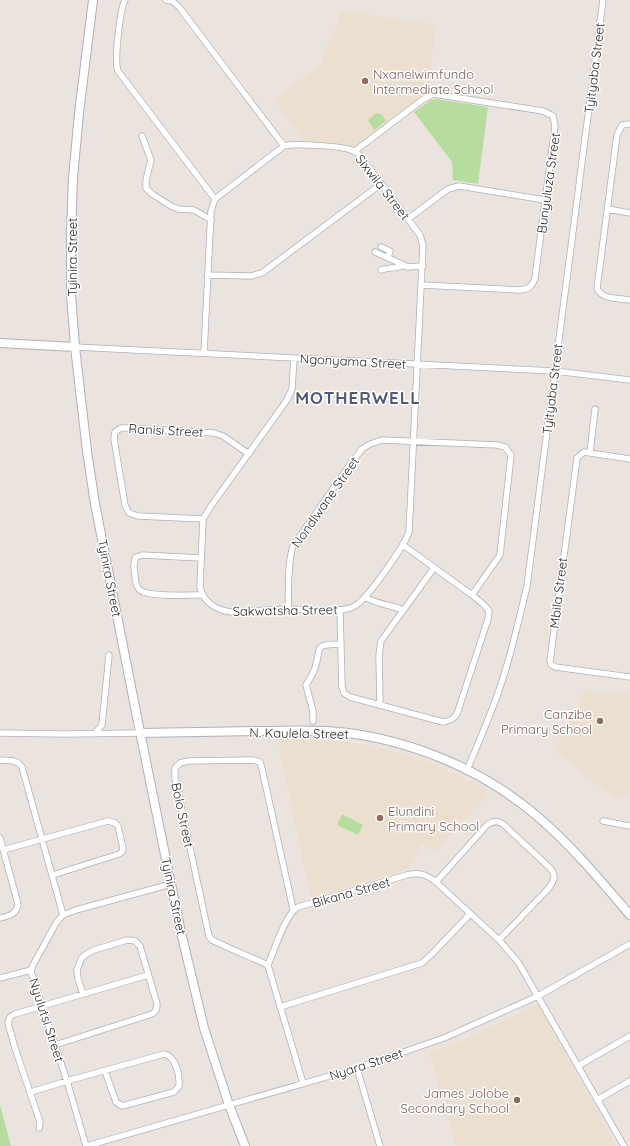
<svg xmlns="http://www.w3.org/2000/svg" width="630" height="1146" viewBox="0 0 630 1146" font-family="Quicksand,sans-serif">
<rect width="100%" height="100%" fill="#ebe4de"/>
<path fill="#ebe0cf" d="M342,11L436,25L428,96L355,151L306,145L274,99L320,65Z
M584,691L630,695V793L617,800L555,751Z
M277,739H315L350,742L370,746L407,754L440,767L471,782L490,793L435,852L422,844L409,869L311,898Z
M538,1004L616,1146H456L429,1053L476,1035Z"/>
<path fill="#b7dca0" d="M436,99L488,107L478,184L453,180L452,162L414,112L431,100Z
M377,113L382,114L386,121L374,130L368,120Z
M342,814L363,825L358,835L337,825Z
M0,1105L11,1146H0Z"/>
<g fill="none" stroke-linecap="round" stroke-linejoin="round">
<defs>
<path id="street" d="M125,0C120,10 114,60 118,71L215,199
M166,0L172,1L179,7L284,146
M630,124L622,125L617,135L597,288C601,300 620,298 630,300
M142,136L151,160L146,180V188L152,194L171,206L178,209L194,210L211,220
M355,151L422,100L433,94L543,111L553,116L555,126L535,278C532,287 529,289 520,290L422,285
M608,209L630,213
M408,219L448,189L459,186L545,200
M381,247L390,251L388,257
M375,252L404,265
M381,270C389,267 397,269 404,265L407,267L423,266
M207,275L251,276L262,273L381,184
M75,347L555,371L630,380
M204,353L211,211L215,199L284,146C295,143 341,146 351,150C356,151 358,154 361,157L420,235L423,245L409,532C404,546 366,602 353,607C338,613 306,609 289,609C270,610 250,611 231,612C216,610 203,602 200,587L203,519L211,506L287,400L292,389L294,358
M590,453L595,409
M630,459L584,452L577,458L550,661L551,664L555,667L630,677
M203,519L138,516L129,513L125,505L114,439L115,432L121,428H126L214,433L223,436L249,454
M201,558L142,555L136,557C133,562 134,570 135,575C135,580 136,587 140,590C147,597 190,595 202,595
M365,597C376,604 391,605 403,610
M288,609C289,589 287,565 293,546L346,470L362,449L370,444L382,440L497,445L505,447L511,455L500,555L472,595
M340,610L342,687L344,693L350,697L443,722C450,721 453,719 457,714L488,619L489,611L484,605L472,595L403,545
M380,705L379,655L381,641L434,568
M313,721V711L306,685C309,680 313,674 315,668C322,645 313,645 341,644
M0,733L65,734L140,733
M94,734L102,725L109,655
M0,760C8,761 17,759 22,767L63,915
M467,770C480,739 494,708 504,675C513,646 520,616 527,586L603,0
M603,821L630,826
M0,838L18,904C17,914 9,916 0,918
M3,850L108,821L115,823L118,826L123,848L122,852L119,854L53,875
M436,882L487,825C492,821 497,820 503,824L550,868C557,876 554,881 548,889L499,940
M268,965L218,943L212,940L209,936L175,778V768L180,763L188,761L253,760L260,762L262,769L293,909
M0,978L31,970
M280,1007L422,963L432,954L470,914
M55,1045L149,1015C155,1013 157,1011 157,1004L140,946L135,941L127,940L94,950L85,955L81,959L77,970L78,979L83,994
M578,1066L630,1036
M357,1068L380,1146
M303,1083L269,969L268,965C274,951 286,913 298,907L407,875C419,872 426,874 436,882L499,940L518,962L624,1146
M31,1092L67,1081L164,1054C176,1056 180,1076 179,1086L174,1092L122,1106L116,1102L105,1071
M597,1100L630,1081
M39,1128L40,1122L15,1048L8,1023L10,1017L15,1014L148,975
M86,1146L67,1081L32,975L31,970L33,965L56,923L63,915L76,910L171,884
M87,1146L357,1068L444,1038L538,996L630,944"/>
<path id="secondary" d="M93,0L79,113L73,178L71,232V294L75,347L87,451L95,504L137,717L180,928L204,1028L229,1105L245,1146
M0,343L75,347
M140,733C179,732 219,732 258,731C285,731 313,729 340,732C411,740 482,769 537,816C572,846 601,881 630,915"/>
</defs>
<use href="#street" stroke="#aeb0b9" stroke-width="7"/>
<use href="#secondary" stroke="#aeb0b9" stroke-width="10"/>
<use href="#street" stroke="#fff" stroke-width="5.5"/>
<use href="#secondary" stroke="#fff" stroke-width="8"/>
</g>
<g fill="#8d6e63" stroke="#fff" stroke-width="1.5">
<circle cx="365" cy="81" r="4"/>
<circle cx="600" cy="721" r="4"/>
<circle cx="380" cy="818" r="4"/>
<circle cx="517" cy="1100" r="4"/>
</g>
<g text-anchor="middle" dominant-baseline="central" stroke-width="3" stroke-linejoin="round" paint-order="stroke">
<g font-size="13" fill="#2a2a2a" stroke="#fff">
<text transform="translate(594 68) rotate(-83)">Tyityaba Street</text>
<text transform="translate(548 183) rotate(-82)">Bunyuluza Street</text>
<text transform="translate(383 187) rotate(52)">Sixwila Street</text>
<text transform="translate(72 257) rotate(-90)">Tyinira Street</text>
<text transform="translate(353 361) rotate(3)">Ngonyama Street</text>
<text transform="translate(552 389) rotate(-83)">Tyityaba Street</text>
<text transform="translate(166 430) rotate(3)">Ranisi Street</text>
<text transform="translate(325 502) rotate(-55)">Nondlwane Street</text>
<text transform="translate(110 578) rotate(79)">Tyinira Street</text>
<text transform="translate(558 593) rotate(-83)">Mbila Street</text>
<text transform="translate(285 610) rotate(-1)">Sakwatsha Street</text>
<text transform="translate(299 733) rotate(1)">N. Kaulela Street</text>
<text transform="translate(183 815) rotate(78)">Bolo Street</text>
<text transform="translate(351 892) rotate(-16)">Bikana Street</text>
<text transform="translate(174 896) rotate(78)">Tyinira Street</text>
<text transform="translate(47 1020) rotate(72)">Nyulutsi Street</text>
<text transform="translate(366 1064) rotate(-18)">Nyara Street</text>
</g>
<g font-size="13" fill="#785e54" stroke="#fff" text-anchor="start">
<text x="373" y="74">Nxanelwimfundo<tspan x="373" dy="15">Intermediate School</tspan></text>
<text x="592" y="714" text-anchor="end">Canzibe<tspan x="592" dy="15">Primary School</tspan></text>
<text x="388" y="811">Elundini<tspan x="388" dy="15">Primary School</tspan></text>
<text x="509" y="1093" text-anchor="end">James Jolobe<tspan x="509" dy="15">Secondary School</tspan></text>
</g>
<g font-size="17" font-weight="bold" letter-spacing="1" fill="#4f5876" stroke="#fff">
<text x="358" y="397">MOTHERWELL</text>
</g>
</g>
</svg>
